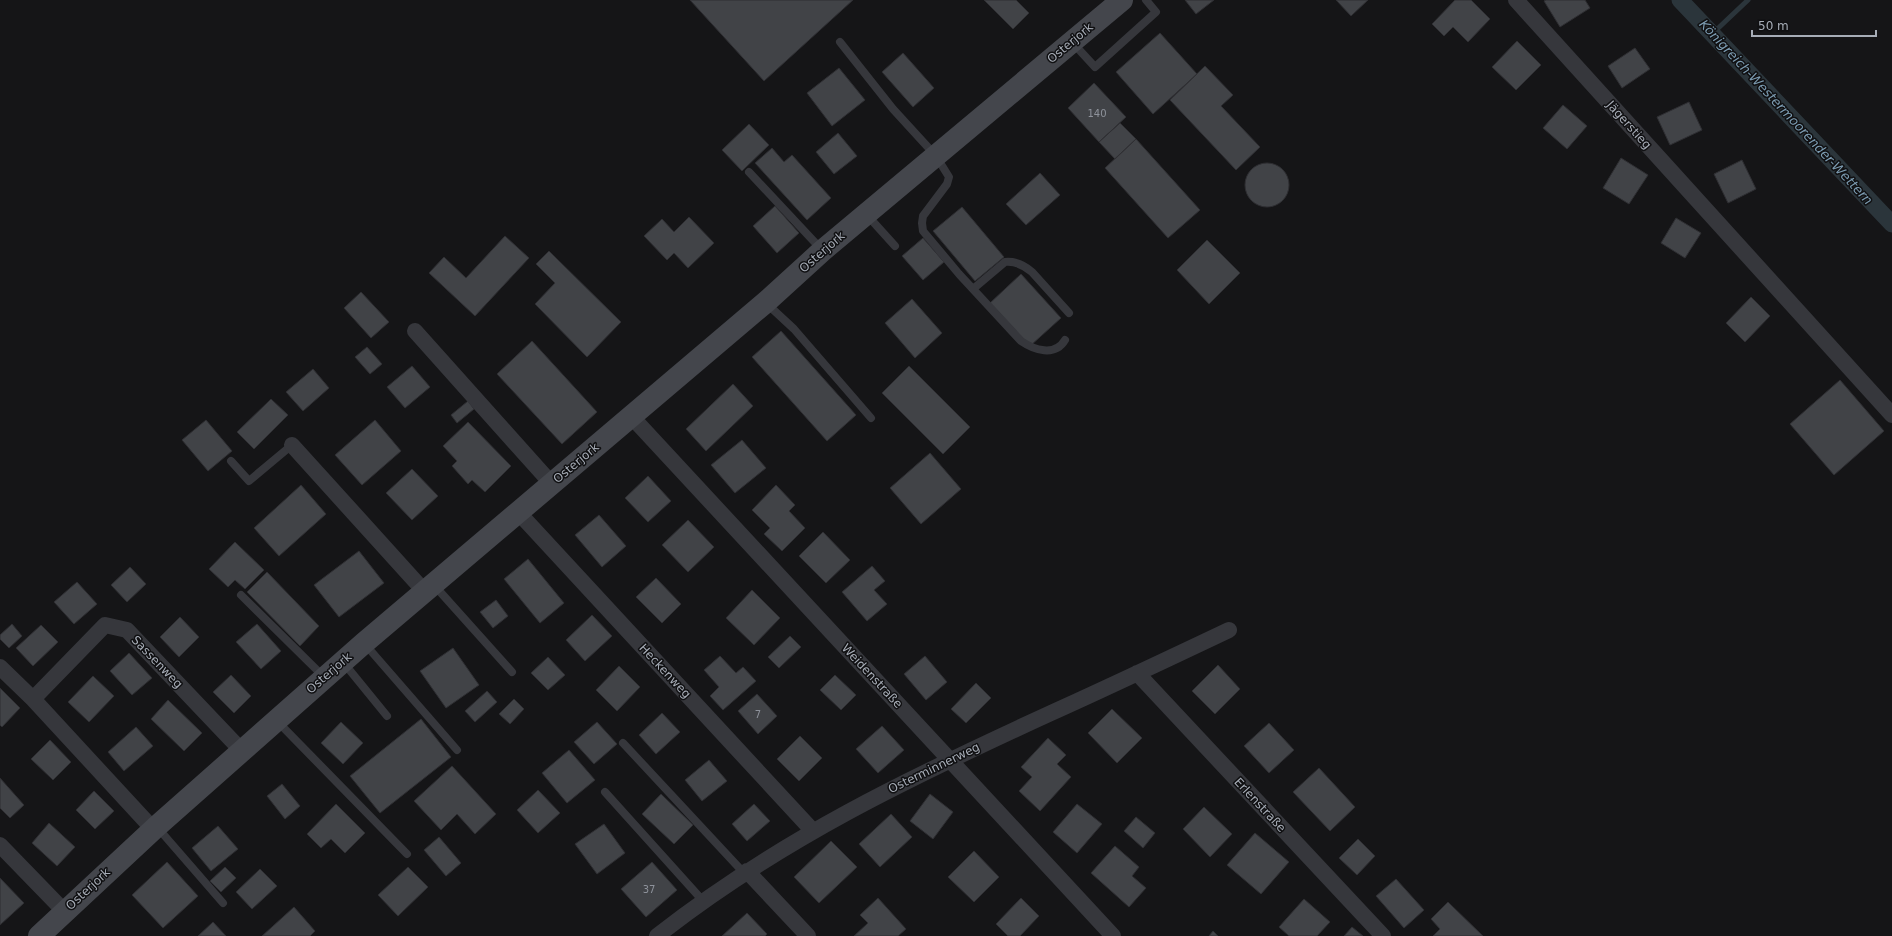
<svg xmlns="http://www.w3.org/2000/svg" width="1892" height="936" viewBox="0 0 1892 936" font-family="'DejaVu Sans',sans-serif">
<rect width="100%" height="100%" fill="#151517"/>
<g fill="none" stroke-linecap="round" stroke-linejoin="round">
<path stroke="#2b353b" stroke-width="5" d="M1712,34L1748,0"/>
<path stroke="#2b353b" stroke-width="17" d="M1680,0L1892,224"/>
</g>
<path fill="#414347" stroke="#2f2f33" d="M690,0H853L764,81Z
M984,0H1016L1029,13L1013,29Z
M1185,0H1214L1196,14Z
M1336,0H1368L1351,16Z
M1455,0H1471L1490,19L1468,42L1453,27L1444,36L1432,24Z
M1546,0H1585L1590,8L1560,27L1544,1Z
M1160,33L1197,74L1153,114L1116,72Z
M1517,41L1541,65L1516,90L1492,67Z
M1635,48L1650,69L1622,88L1608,66Z
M903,53L934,88L913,107L882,72Z
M1205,66L1233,95L1221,106L1260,147L1236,170L1170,100Z
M839,68L865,100L832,126L807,93Z
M1094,83L1126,117L1099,142L1068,108Z
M1689,102L1702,130L1670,145L1657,117Z
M1563,105L1587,126L1567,149L1543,128Z
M1120,123L1136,139L1115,159L1099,142Z
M749,124L769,145L742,171L722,150Z
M838,133L857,156L834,174L816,152Z
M1136,139L1200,210L1168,238L1105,168Z
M772,148L784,162L792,155L831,198L807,220L755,163Z
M1621,158L1648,175L1629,204L1603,188Z
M1742,160L1756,189L1728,203L1714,174Z
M1245 185a22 22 0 1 1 44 0a22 22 0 1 1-44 0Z
M1040,173L1060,195L1026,225L1006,204Z
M775,206L799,233L777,253L753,226Z
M962,207L1004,257L975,281L933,231Z
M689,217L714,243L688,268L674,253L667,260L644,236L662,219L674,232Z
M1676,218L1701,233L1685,258L1661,243Z
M505,236L529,258L475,316L429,273L444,257L466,278Z
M923,238L944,262L923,280L902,256Z
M1207,240L1240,273L1209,304L1177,270Z
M549,251L621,322L587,357L535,304L555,283L536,264Z
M1021,274L1061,318L1030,346L990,303Z
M361,292L389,322L371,338L344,308Z
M1751,297L1770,316L1745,342L1726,323Z
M912,299L942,333L915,358L885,323Z
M781,331L856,415L827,441L752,357Z
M532,341L597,412L562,444L497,374Z
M367,347L382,364L370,374L355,357Z
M412,366L430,387L405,408L387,387Z
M909,366L970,427L943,454L882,393Z
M313,369L329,388L303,411L286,392Z
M1840,380L1884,431L1834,475L1790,424Z
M733,384L753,406L706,451L686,429Z
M271,399L288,415L254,449L237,432Z
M468,401L474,409L457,423L451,415Z
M206,420L232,451L208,471L182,440Z
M375,420L401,451L362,485L335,455Z
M468,422L511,466L485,492L472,480L468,484L452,466L457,461L443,446Z
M742,440L766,468L735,493L711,465Z
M930,453L961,489L921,524L890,488Z
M412,469L438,496L412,520L386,493Z
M648,476L671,501L648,522L625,498Z
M301,485L326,514L279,556L254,528Z
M776,485L795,505L789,511L805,528L782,551L764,534L770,528L752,510Z
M599,515L626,546L602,567L575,535Z
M688,520L714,547L688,572L662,545Z
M823,532L850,560L826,583L799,556Z
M235,542L264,570L245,589L235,580L228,587L209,569Z
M359,551L384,583L339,617L314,585Z
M528,559L564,603L540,623L504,579Z
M872,566L885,581L874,590L887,604L867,621L842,592Z
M130,567L146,584L127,602L111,585Z
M267,572L319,626L300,646L247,592Z
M656,578L681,604L662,623L636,597Z
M77,582L97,604L74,624L54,602Z
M752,590L780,618L754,645L726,618Z
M496,600L508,616L493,628L480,612Z
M592,615L612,636L585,661L566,640Z
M180,617L199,637L179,657L160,637Z
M12,624L22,636L9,648L0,639V635Z
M257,624L281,651L261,669L236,642Z
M41,625L58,642L33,666L16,648Z
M790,636L801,647L779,668L768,657Z
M453,648L479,685L446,708L420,671Z
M129,653L152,678L132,695L110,671Z
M720,656L736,673L743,667L756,681L723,710L710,696L719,687L704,670Z
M925,656L947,682L926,700L904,674Z
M548,657L565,675L548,690L531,673Z
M1218,665L1240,689L1215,714L1192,691Z
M619,666L640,687L617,711L596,690Z
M231,675L251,696L234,713L213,692Z
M835,675L856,695L841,710L820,690Z
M93,676L114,696L89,722L68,702Z
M976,683L991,698L966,723L951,709Z
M0,688L20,708L2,727L0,725Z
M487,691L497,702L475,722L465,711Z
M757,694L777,716L758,734L738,711Z
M514,699L524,709L510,724L499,714Z
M168,700L202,733L184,751L151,719Z
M1112,709L1142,738L1117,763L1088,733Z
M662,713L680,732L656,754L639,735Z
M421,719L451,757L380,813L350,776Z
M341,722L363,743L343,764L321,743Z
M597,722L617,744L594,764L574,742Z
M1269,723L1294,750L1269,773L1244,746Z
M882,726L904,750L878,773L856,749Z
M136,727L153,746L124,771L108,752Z
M800,736L822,758L799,781L777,759Z
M1048,738L1066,755L1057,764L1071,777L1040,811L1019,791L1032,777L1021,767Z
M50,740L71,762L53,780L31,759Z
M569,750L595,780L567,803L542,773Z
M709,760L727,781L702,801L685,780Z
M452,766L496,814L475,834L457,814L441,830L414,801Z
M1319,768L1355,807L1330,831L1293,792Z
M0,778L24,805L10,818L0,808Z
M282,784L300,806L285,819L267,796Z
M538,790L560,813L538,833L517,810Z
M94,791L114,811L95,829L76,810Z
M661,794L693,825L674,844L642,814Z
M930,794L953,812L933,839L910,821Z
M336,804L365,833L345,853L331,839L321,848L307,834Z
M754,804L770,821L747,841L732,824Z
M1077,804L1102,824L1077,853L1053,832Z
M1204,807L1232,834L1210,857L1183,829Z
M891,814L912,837L880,867L859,844Z
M1136,817L1155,833L1143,848L1124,831Z
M49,823L75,847L57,866L32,843Z
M604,824L625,853L597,874L575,844Z
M218,826L238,849L211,871L192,848Z
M1255,833L1289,862L1261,894L1227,865Z
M439,837L461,863L446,876L424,850Z
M1358,839L1375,856L1357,875L1339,858Z
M831,841L857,867L819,903L794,877Z
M1115,846L1139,867L1132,876L1146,888L1129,907L1091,873Z
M974,851L999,877L974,902L948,877Z
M167,862L198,896L163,928L132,895Z
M652,862L677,890L646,917L621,889Z
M225,867L236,878L221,892L210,881Z
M408,867L428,887L398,916L378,895Z
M260,869L277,886L252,909L236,892Z
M0,878L24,903L0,925Z
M1396,879L1424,910L1404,928L1376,896Z
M878,898L906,929L898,936H854L868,923L860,915Z
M1021,898L1039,916L1020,936H1008L996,924Z
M1304,899L1330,922L1317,936H1289L1279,927Z
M1448,902L1483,936H1433L1440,929L1431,919Z
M294,907L315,931L310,936H262Z
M747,913L767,934L765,936H722Z
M213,922L226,936H198Z
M1352,927L1363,936H1344Z
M1213,931L1218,936H1209Z"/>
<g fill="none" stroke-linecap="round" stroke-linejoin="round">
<path stroke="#36373c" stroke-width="8" d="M840,42L893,109L936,156L949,177L947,184L923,216L922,223L923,231L959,274L1021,341C1034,350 1055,357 1065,340
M1072,42L1095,67L1156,12L1146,0
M749,172L822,250
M867,215L895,246
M973,289L1005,262C1016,261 1024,265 1032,272L1069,313
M766,303L794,329L871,418
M231,461L249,481L292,445
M434,585L512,672
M241,595L324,677
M364,643L457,750
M343,662L387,716
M276,720L407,854
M623,743L744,873
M605,792L704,902
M157,827L223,903"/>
<path stroke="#36373c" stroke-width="16" d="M1516,0L1892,415
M415,331L551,483
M631,416L1113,936
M292,445L425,592
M518,512L812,830
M0,667L33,699L153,829
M1137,673L1383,936
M33,699L105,625L127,630L241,750
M0,845L64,911
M747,871L808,936
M657,936C779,840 911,777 1051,713C1111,686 1170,658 1229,630"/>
<path stroke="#44464c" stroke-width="22" d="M39,936L156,827L364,643L766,302L822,251L1122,0"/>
</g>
<g text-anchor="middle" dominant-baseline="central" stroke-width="3" stroke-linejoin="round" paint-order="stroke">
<g font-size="10" fill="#8e929b">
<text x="1097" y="113">140</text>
<text x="758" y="714">7</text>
<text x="649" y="889">37</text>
</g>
<g font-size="12" fill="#a7adb7" stroke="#101012">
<text transform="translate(1070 43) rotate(-40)">Osterjork</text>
<text transform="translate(1629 125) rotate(48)">Jägerstieg</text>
<text transform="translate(822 252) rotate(-41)">Osterjork</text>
<text transform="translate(576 463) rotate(-40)">Osterjork</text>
<text transform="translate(157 662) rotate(46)">Sassenweg</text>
<text transform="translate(665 671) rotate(47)">Heckenweg</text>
<text transform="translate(329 673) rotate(-41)">Osterjork</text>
<text transform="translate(872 676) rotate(47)">Weidenstraße</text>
<text transform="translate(934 768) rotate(-26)">Osterminnerweg</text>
<text transform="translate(1260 805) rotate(47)">Erlenstraße</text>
<text transform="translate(88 889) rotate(-43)">Osterjork</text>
</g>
<g font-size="13" font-style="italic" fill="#7d9db3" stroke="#101012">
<text transform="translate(1786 112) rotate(47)">Königreich-Westermoorender-Wettern</text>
</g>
</g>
<path d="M1752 30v6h124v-6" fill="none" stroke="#a7adb7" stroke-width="2"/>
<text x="1758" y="30" font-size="12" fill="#a7adb7" stroke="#101012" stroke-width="3" paint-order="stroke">50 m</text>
</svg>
